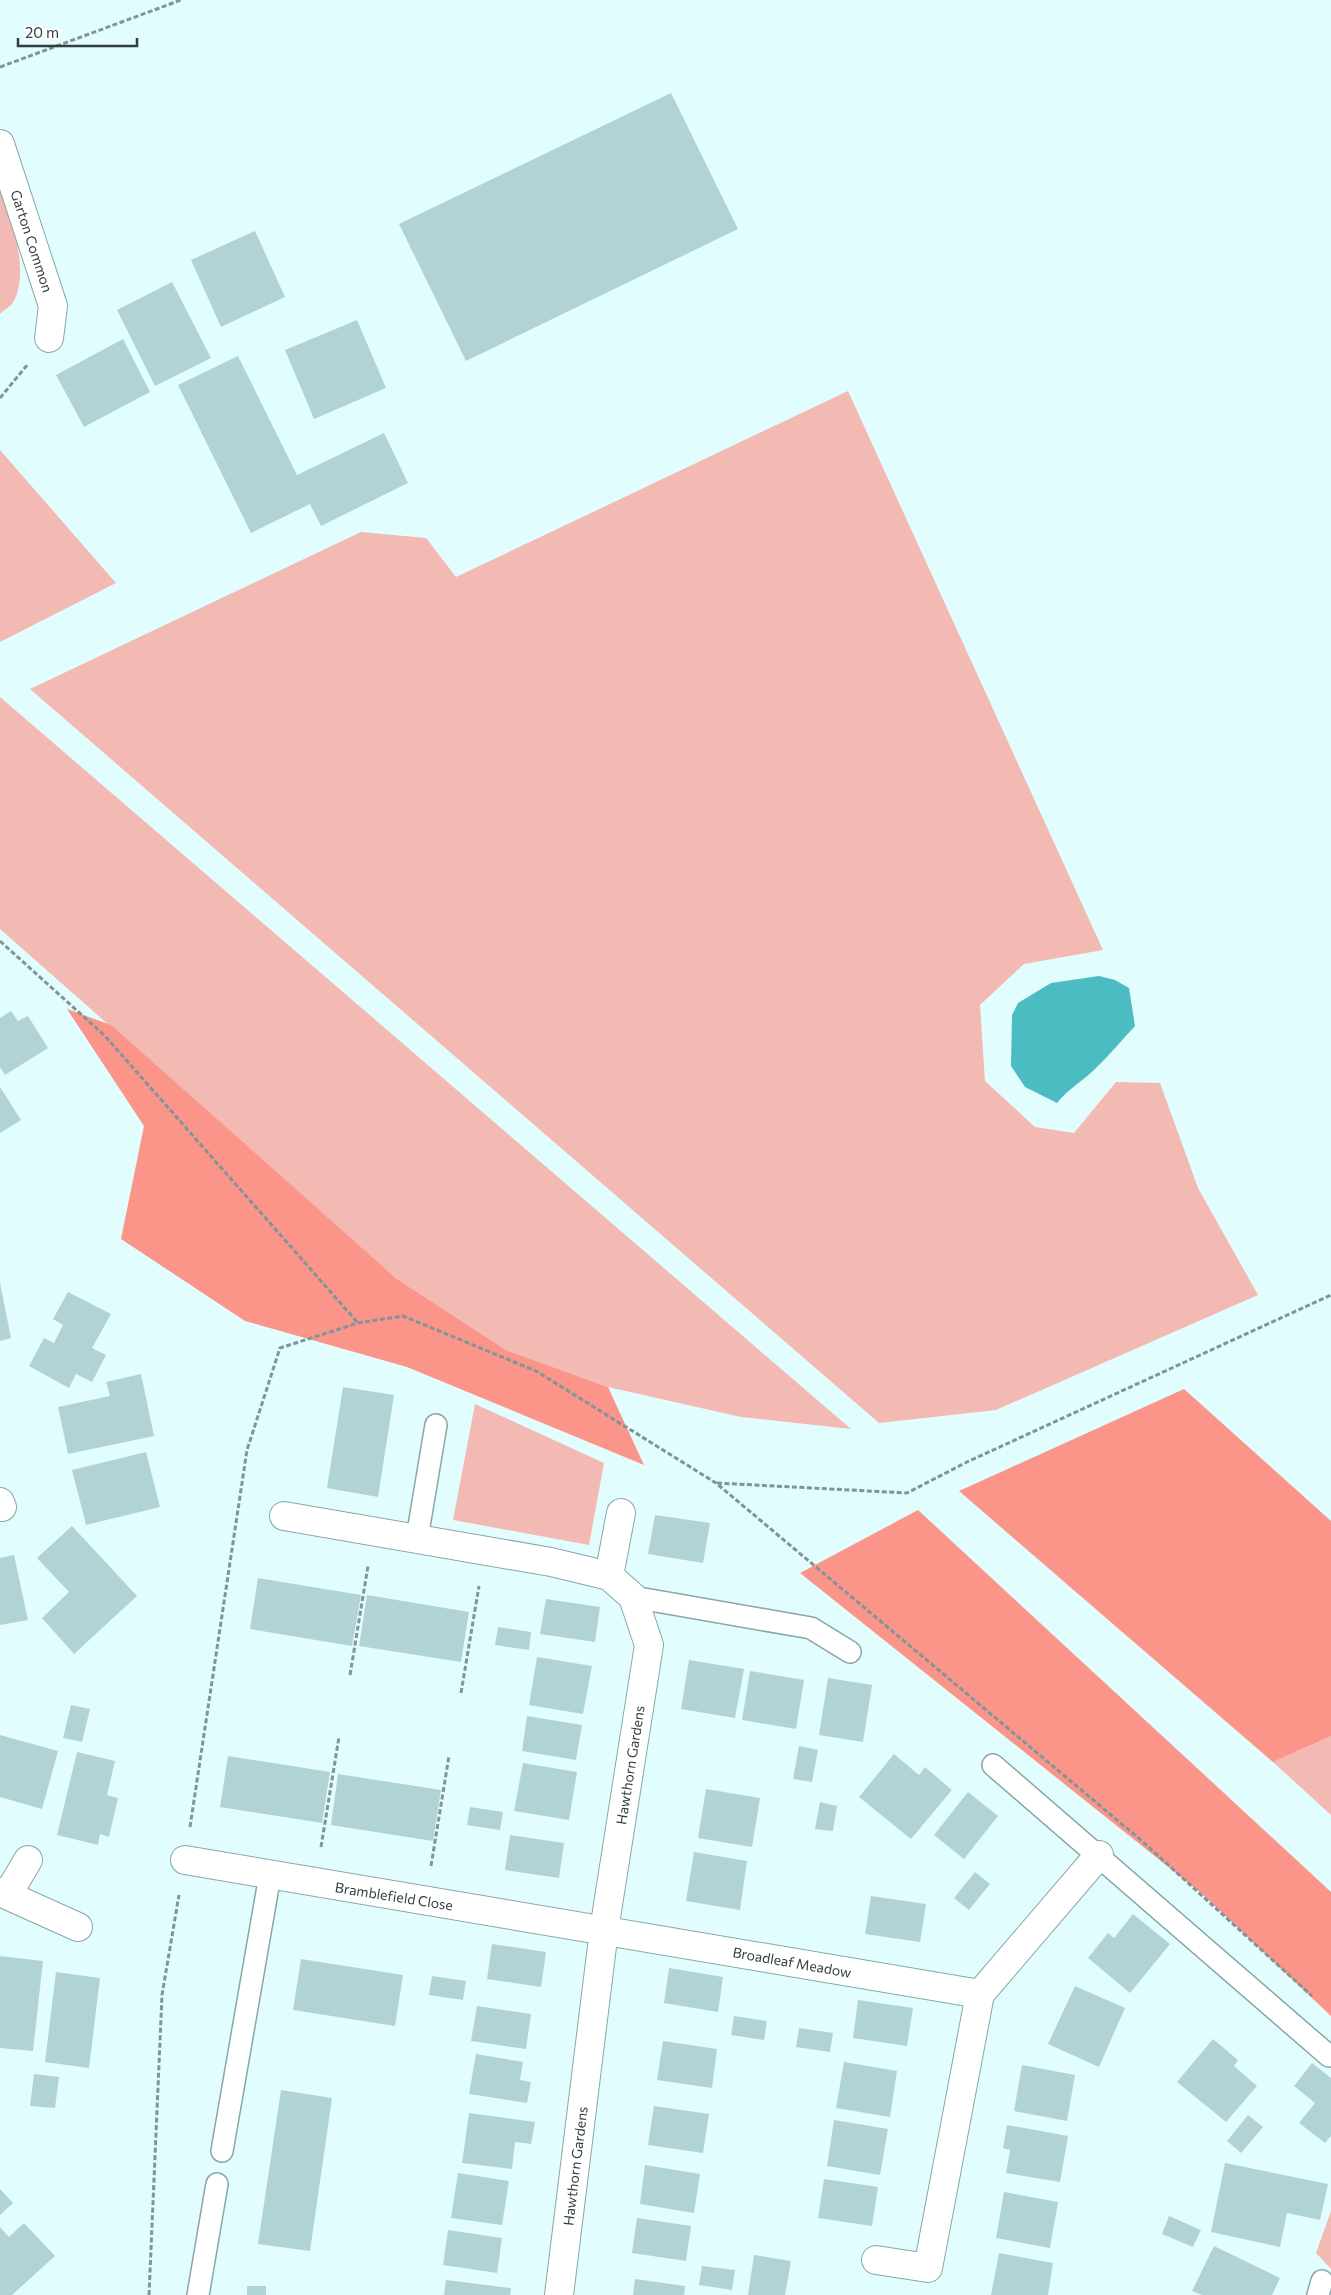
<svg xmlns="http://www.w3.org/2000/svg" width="1331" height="2295" viewBox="0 0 1331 2295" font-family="Commissioner,sans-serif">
<rect width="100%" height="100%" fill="#e2fdfe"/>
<path fill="#f3bab3" d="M0,183C10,213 32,275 12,304C9,307 3,311 0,314Z
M848,391L1103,950L1024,964L980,1005L985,1081L1035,1127L1074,1133L1116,1082L1160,1083L1198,1188L1258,1295L996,1410L879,1423L30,689L361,532L426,538L456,577Z
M0,450L116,583L0,642Z
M0,697L851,1429L741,1417L608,1387L506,1350L397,1279L0,929Z
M475,1404L604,1463L589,1545L453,1520Z
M1331,1736V1815L1273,1762Z
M1331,2211V2269L1316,2253Z"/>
<path fill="#fb9489" d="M67,1009L111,1025L397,1279L506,1350L608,1387L644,1465L407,1367L245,1321L121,1239L144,1126Z
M1184,1389L1331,1521V1736L1273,1762L959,1491Z
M918,1510L1331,1892V2016L1201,1893L800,1573Z"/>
<path fill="#4cbcc3" d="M1099,976L1115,980L1129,988L1135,1026C1119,1043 1104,1062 1086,1077C1075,1086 1066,1092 1057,1103L1025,1087L1011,1066L1012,1015L1018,1003L1051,983Z"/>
<path fill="#b2d3d5" d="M671,93L738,229L466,361L399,224Z
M255,231L285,297L221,327L191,260Z
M172,282L211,358L155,386L117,310Z
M357,320L386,388L314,419L285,350Z
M123,339L150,392L84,427L56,375Z
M238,356L297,475L384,433L408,483L321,526L310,504L251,533L178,385Z
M11,1011L18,1021L28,1016L48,1048L5,1075L0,1067V1018Z
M0,1087L21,1120L0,1133Z
M0,1283L11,1338L0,1341Z
M68,1292L111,1314L92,1348L106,1355L92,1382L76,1374L69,1388L29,1366L44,1338L54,1343L63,1325L53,1319Z
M141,1374L154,1436L68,1454L58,1407L110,1396L106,1382Z
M343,1387L394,1395L378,1497L327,1488Z
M146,1452L160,1507L86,1525L72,1470Z
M655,1515L710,1523L703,1563L648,1554Z
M72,1526L137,1596L74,1654L42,1618L69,1592L37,1558Z
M14,1555L28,1620L0,1625V1558Z
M258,1578L361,1595L352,1646L250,1629Z
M367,1595L469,1612L461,1662L359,1646Z
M546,1599L600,1607L595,1642L540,1634Z
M498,1627L531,1632L529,1650L495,1645Z
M537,1657L592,1666L583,1714L529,1705Z
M689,1660L744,1669L735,1718L681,1709Z
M750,1671L804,1680L796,1729L742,1720Z
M828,1678L872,1685L863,1742L819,1735Z
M71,1705L90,1709L82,1742L63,1738Z
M527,1716L582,1725L576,1760L522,1751Z
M0,1735L58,1751L42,1809L0,1797Z
M799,1746L818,1750L812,1782L793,1779Z
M77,1752L115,1761L107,1795L118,1798L109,1837L100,1834L98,1845L57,1835Z
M894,1754L919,1775L925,1767L952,1790L911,1839L859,1797Z
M228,1756L330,1772L322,1823L220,1807Z
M523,1763L577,1772L569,1820L514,1811Z
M338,1774L441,1790L433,1841L331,1825Z
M706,1789L760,1798L752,1847L698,1838Z
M968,1792L998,1816L964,1859L934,1835Z
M820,1802L837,1806L833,1831L815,1829Z
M470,1807L503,1812L500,1830L467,1825Z
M510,1835L564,1843L559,1878L505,1870Z
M694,1852L747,1861L740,1910L686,1901Z
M975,1872L990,1884L969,1910L954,1898Z
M871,1896L926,1904L920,1942L865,1934Z
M1133,1914L1170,1944L1130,1993L1088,1958L1108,1933L1114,1938Z
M492,1944L546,1952L541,1987L487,1979Z
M0,1956L43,1961L33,2051L0,2048Z
M301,1959L403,1975L395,2026L293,2010Z
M669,1968L723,1977L718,2012L664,2003Z
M56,1972L100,1978L89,2068L45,2062Z
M432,1976L466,1981L463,2000L429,1995Z
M1075,1986L1125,2008L1099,2067L1048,2044Z
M858,2000L913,2008L907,2046L853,2038Z
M477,2006L531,2014L526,2049L471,2041Z
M734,2016L767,2021L764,2040L731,2035Z
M799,2028L833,2033L830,2052L796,2047Z
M1213,2039L1238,2060L1234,2066L1257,2086L1226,2122L1177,2082Z
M663,2041L717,2049L712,2088L657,2080Z
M476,2054L523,2062L520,2080L531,2082L527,2103L469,2094Z
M844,2062L897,2071L890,2117L836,2108Z
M1312,2063L1331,2078V2136L1325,2143L1299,2123L1315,2103L1294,2086Z
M1022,2065L1075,2075L1067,2121L1014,2111Z
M34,2074L59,2077L55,2108L30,2106Z
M281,2090L332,2098L310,2251L258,2244Z
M654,2106L709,2114L703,2153L648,2145Z
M469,2113L535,2122L531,2144L515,2142L512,2169L462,2163Z
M1248,2115L1263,2127L1241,2153L1227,2141Z
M834,2120L888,2129L880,2175L827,2166Z
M1007,2125L1068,2136L1060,2182L1006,2173L1010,2150L1003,2148Z
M1225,2163L1328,2184L1320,2220L1287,2213L1280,2247L1211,2232Z
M645,2165L700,2174L694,2213L640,2204Z
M458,2173L509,2181L502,2225L451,2218Z
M824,2179L878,2187L872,2226L818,2218Z
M0,2189L13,2203L0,2215Z
M1004,2192L1058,2202L1050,2248L996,2238Z
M1169,2216L1201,2230L1193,2247L1162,2234Z
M637,2218L691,2226L686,2261L632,2253Z
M24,2223L55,2256L12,2295H0V2227L9,2237Z
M448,2230L502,2238L497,2273L443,2265Z
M1214,2246L1280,2278L1272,2295H1202L1192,2291Z
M999,2253L1053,2263L1048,2295H991Z
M754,2255L791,2261L785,2295H748Z
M702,2266L735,2270L732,2290L699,2285Z
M635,2279L685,2286L684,2295H633Z
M446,2280L511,2288L510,2295H444Z
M247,2286H266V2295H247Z"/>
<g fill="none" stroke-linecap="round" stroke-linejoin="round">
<defs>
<path id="lane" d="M417,1538L436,1425
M633,1597L811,1628L850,1652
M993,1765L1329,2056
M222,2151L270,1875
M198,2295L217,2184
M1318,2295L1322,2281"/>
<path id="street" d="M0,144L53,306L49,338
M0,1502L2,1507
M284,1516L551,1562L609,1576L633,1597L649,1645L604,1930L559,2295
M609,1576L621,1513
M185,1860L980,1994L928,2268L876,2260
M0,1892L78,1927
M8,1894L28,1860
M980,1994L1099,1855"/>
</defs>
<use href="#lane" stroke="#87a7a9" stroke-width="24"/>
<use href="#street" stroke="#87a7a9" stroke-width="30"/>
<path stroke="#829596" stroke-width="3" stroke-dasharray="5 2.5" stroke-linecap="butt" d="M0,67L181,0
M0,398L28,364
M0,941L105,1036L358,1323
M717,1483L907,1493L967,1462L1331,1295
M350,1675L368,1566
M461,1693L479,1586
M190,1827L247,1450L280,1348L358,1323L403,1316L536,1371L716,1483L1142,1841L1312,1996
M321,1847L339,1737
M431,1866L449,1756
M149,2295L162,1995L179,1895"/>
<use href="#lane" stroke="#fff" stroke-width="21"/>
<use href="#street" stroke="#fff" stroke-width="28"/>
</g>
<g text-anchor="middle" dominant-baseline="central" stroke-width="4" stroke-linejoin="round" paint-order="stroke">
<g font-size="14" fill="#323f40" stroke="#fff">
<text transform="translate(32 241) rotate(72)">Garton Common</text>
<text transform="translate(630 1765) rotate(-81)">Hawthorn Gardens</text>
<text transform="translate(394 1896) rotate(9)">Bramblefield Close</text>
<text transform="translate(792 1962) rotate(10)">Broadleaf Meadow</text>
<text transform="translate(575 2166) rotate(-83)">Hawthorn Gardens</text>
</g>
</g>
<path d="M18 38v8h119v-8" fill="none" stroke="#323f40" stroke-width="2.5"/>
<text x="25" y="38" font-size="15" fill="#323f40" stroke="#ffffff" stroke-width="4" paint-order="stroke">20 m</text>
</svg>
